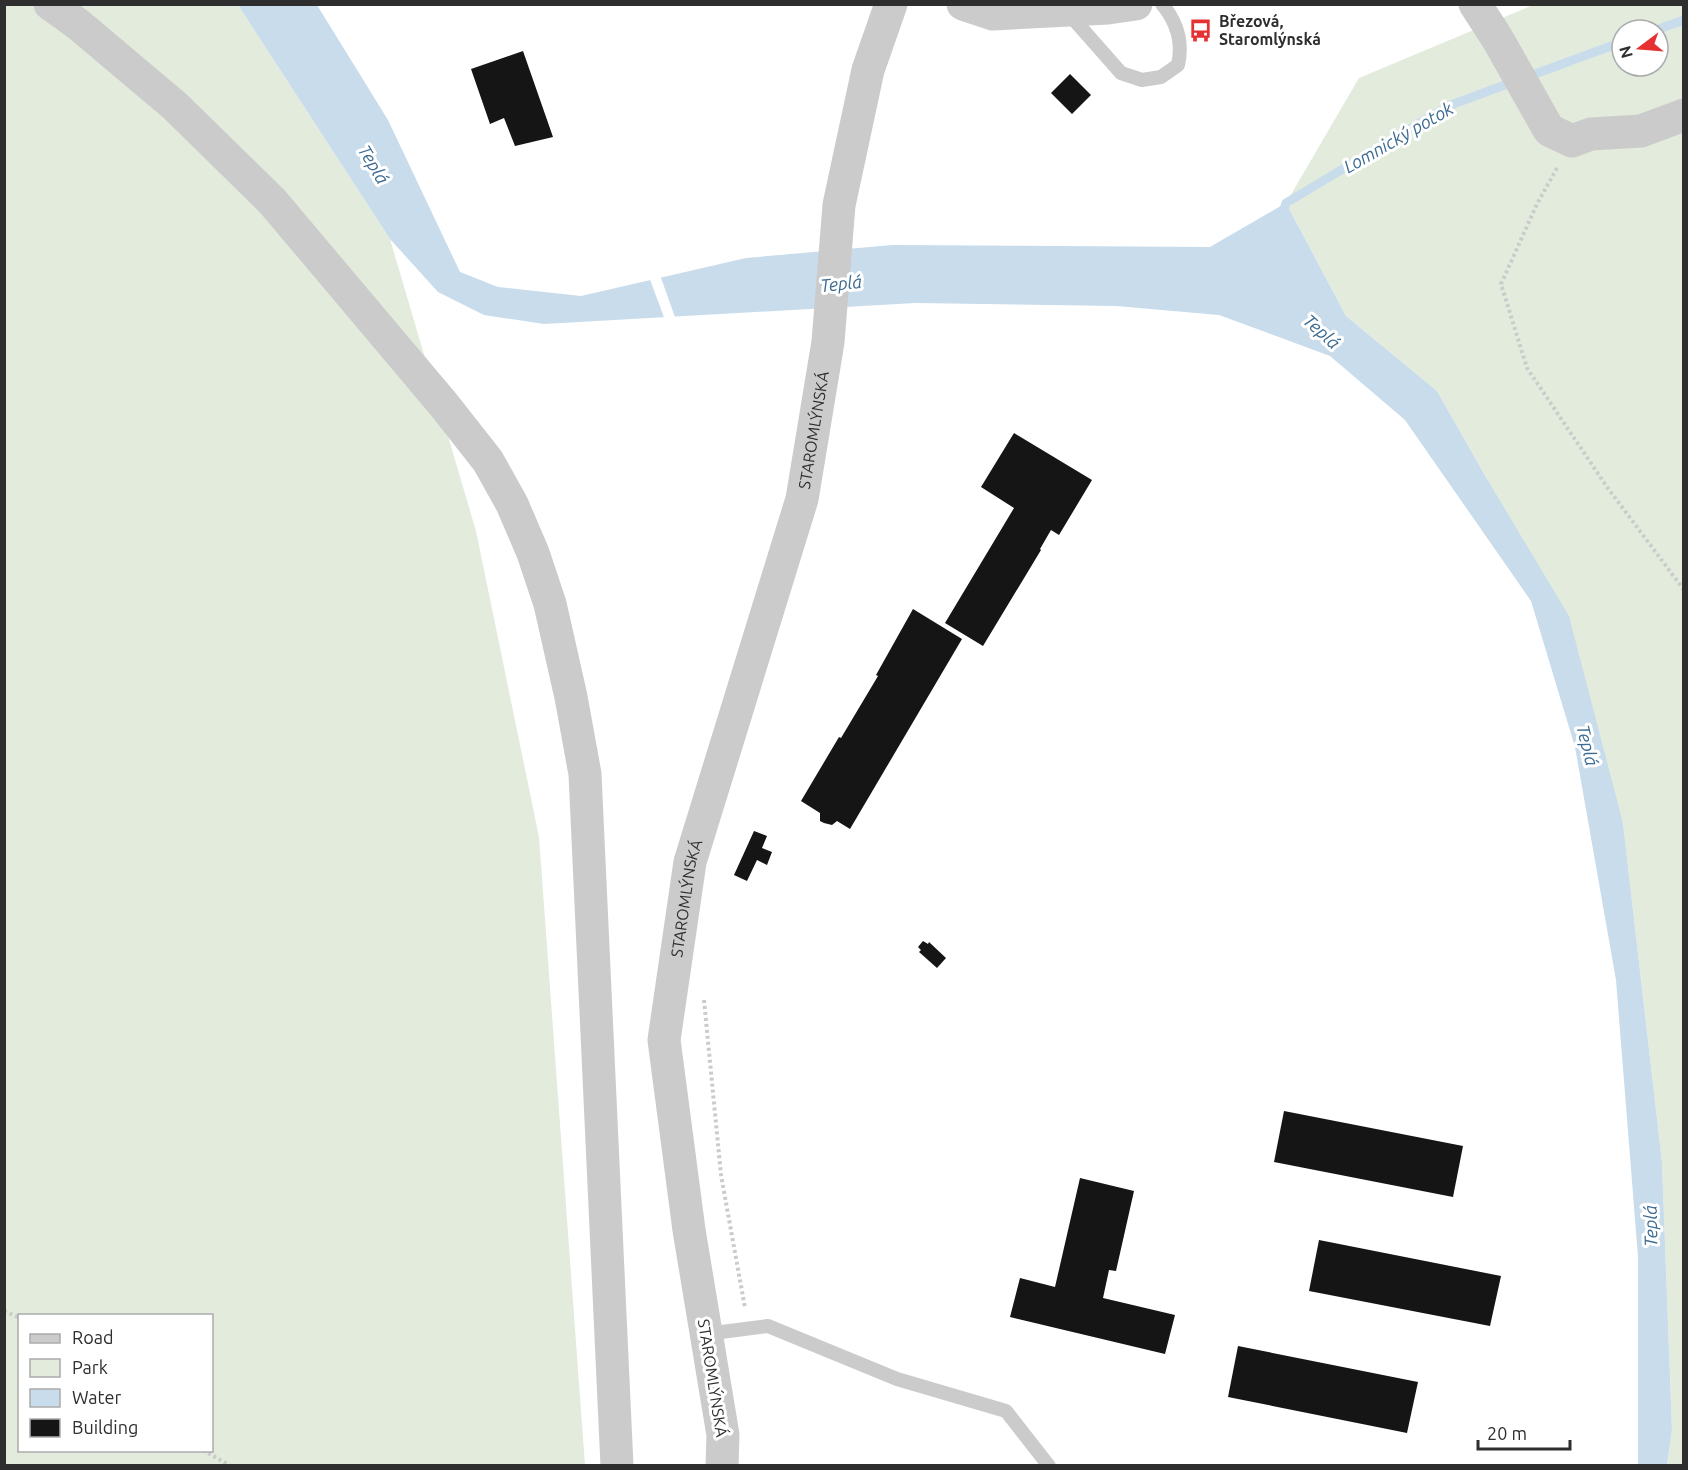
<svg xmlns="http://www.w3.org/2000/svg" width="1688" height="1470" viewBox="0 0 1688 1470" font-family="Ubuntu,sans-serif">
<rect width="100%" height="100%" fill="#fff"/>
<path fill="#e3ecdc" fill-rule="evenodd" d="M5,5H238L390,239L476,531L539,837L585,1465L5,1466ZM20,1316H212V1450H20Z
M1533,5H1683V1465H1667L1672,1430L1662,1162L1623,823L1487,479L1437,391L1346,316L1286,203L1359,78ZM1622,30H1658V66H1622Z"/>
<path fill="#c8dcec" d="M238,5H317L388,120L460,272L498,287L581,296L746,258L892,245L1210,247L1286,203L1346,316L1437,391L1487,479L1569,616L1623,823L1662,1162L1672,1430L1667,1465H1638V1257L1616,980L1575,747L1531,601L1405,420L1330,356L1219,315L1116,306L915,303L544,324L484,315L438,292L390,239Z"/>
<path fill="#fff" d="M660,275L676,320H665L649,277Z"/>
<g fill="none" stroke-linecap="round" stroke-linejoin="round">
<path stroke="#c8dcec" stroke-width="9" d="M1656,30L1684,20
M1283,213L1286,203L1448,106L1622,42"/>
</g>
<path fill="#151515" d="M523,51L553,137L515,146L504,118L490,124L471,69Z
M1070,74L1091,95L1072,114L1051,93Z
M1014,433L1092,480L1059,535L1051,530L1040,549L1041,550L983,646L945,623L1014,508L981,487Z
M913,609L962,639L850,829L837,821L832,825L824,823L820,821V813L801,801L839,737L841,738L878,676L876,675Z
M754,831L767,836L762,848L772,852L767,865L757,860L747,881L734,875Z
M923,941L928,944L929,942L946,958L937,968L919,952L921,950L918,947Z
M1284,1111L1463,1146L1453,1197L1274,1162Z
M1080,1178L1134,1191L1116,1271L1109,1270L1103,1298L1175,1315L1165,1354L1010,1317L1020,1278L1055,1287Z
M1319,1240L1501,1276L1490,1326L1309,1291Z
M1238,1346L1418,1382L1407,1433L1228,1397Z"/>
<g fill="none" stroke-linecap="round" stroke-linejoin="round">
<path stroke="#cbcbcb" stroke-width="4" stroke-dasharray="3 3" stroke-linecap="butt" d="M1557,168L1537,204L1501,284L1527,368L1607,487L1684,590
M704,1000L721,1175L745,1308
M4,1311L20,1318
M203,1450L231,1466"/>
<path stroke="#cbcbcb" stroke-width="14" d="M1069,14L1121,73L1142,80L1161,77L1178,65C1183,43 1177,22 1162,4
M706,1334L768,1326L897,1379L1006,1411L1049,1466"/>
<g stroke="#cbcbcb" stroke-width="33">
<path d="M50,4L79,25L175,106L272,201L444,405L488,461L512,504L533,553L550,604L571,697L585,774L617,1466"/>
<path d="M963,4L993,14L1108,8L1136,4"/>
<path d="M1475,4L1497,38L1549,130L1572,141L1591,134L1641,131L1684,115"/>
<path id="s1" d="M722,1466L723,1435L689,1230L664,1040L690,862L802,499L828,342L839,205L868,70L891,4"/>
</g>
</g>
<defs>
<symbol id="bus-bare" viewBox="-9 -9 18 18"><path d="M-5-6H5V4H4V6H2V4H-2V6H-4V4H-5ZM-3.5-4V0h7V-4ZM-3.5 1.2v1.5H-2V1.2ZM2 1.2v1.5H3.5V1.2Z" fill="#e53132" stroke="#fff" stroke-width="2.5" paint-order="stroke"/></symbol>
</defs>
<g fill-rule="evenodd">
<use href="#bus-bare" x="1184" y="14" width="33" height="33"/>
</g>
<g text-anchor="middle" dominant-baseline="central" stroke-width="6" stroke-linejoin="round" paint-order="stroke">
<g font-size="16" font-weight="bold" fill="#2e2e2e" stroke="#fff" text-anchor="start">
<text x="1219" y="21">Březová,<tspan x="1219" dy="18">Staromlýnská</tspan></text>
</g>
<g font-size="16" fill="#2e2e2e" stroke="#fff">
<text stroke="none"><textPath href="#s1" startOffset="1060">STAROMLÝNSKÁ</textPath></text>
<text stroke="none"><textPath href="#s1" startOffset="574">STAROMLÝNSKÁ</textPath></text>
<text transform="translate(713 1378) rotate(81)">STAROMLÝNSKÁ</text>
</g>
<g font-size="18" font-style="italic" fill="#3c6a91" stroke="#fff">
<text transform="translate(1398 137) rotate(-30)">Lomnický potok</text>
<text transform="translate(374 164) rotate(59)">Teplá</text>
<text transform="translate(841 283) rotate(-6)">Teplá</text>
<text transform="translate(1322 331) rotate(42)">Teplá</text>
<text transform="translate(1588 745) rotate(76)">Teplá</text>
<text transform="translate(1650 1226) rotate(-91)">Teplá</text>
</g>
</g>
<rect width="1688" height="1470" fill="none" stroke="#2e2e2e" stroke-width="12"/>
<rect x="18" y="1314" width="195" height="138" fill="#ffffff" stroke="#ababab" stroke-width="1.5"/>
<rect x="30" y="1334" width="30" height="9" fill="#cbcbcb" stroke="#ababab" stroke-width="1.5"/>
<text x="72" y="1344" font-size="18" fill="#2e2e2e">Road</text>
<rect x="30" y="1359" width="30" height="18" fill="#e3ecdc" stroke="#ababab" stroke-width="1.5"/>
<text x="72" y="1374" font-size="18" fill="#2e2e2e">Park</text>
<rect x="30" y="1389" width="30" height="18" fill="#c8dcec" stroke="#ababab" stroke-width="1.5"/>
<text x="72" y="1404" font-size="18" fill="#2e2e2e">Water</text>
<rect x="30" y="1419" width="30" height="18" fill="#151515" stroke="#ababab" stroke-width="1.5"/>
<text x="72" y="1434" font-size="18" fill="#2e2e2e">Building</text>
<g transform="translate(1640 48) rotate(254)"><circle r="28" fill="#ffffff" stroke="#ababab" stroke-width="1.5"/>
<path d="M0-4.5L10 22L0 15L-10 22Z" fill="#e53132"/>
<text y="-9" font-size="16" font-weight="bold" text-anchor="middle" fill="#2e2e2e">N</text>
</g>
<path d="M1478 1440v9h92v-9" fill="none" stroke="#2e2e2e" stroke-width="3"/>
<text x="1487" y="1440" font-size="18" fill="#2e2e2e" stroke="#ffffff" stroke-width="4.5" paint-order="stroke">20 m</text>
</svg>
